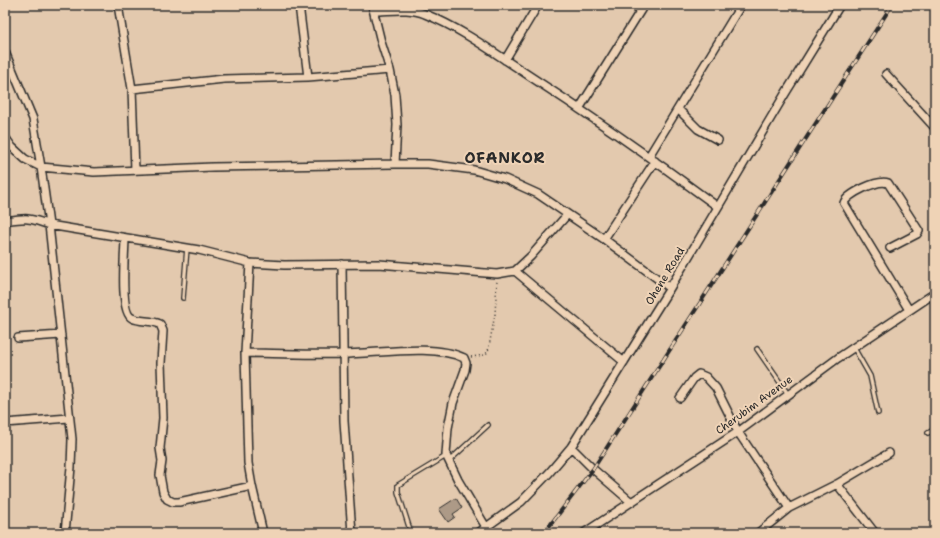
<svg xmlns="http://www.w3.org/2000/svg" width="940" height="538" viewBox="0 0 940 538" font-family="'Shantell Sans',sans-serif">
<rect width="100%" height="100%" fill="#e3c9ae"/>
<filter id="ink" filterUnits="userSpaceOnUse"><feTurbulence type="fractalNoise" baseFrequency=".025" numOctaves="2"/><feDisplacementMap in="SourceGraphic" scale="8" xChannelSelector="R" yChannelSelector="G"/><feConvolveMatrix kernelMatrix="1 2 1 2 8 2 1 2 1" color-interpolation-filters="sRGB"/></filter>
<g filter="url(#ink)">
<path fill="#ad9a87" stroke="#2b2b2b" d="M456,498L462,508L453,514L455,517L448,522L439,509Z"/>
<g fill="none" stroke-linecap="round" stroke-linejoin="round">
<defs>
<path id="lane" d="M183,298L187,248
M854,348L870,376L878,413
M757,349L788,394
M928,433L935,429
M449,461L488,425
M411,533L398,492V485L446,456"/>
<path id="street" d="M118,5L132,89L135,170
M299,5L308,77
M372,5L381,42L390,70L395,95L397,125L395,164
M374,11C390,11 409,7 425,14C458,27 489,49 519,69C587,113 653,159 718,207
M5,52L33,119L41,167L49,225L72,439L71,467L65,533
M505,60L538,5
M886,74L935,128
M132,89L224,79L308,77L390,70
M579,109L644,5
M678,109L698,129L718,140
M5,137L12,147L25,159L41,167L94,172L213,167L395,164H428L474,170L505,179L538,194L604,239L670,288
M649,156L741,5
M5,221C25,218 30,217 49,225L199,250L250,263L284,265L379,264L497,274L515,271L531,256L567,215
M125,238C125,252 119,312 132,318C140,322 151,320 160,324L163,331L161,363L163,418L160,448L162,461L160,475L163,492L167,499L173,502H179L252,486
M604,239L655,161
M890,248L917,234L919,231L888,183C878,179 847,194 844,203L909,310
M250,263L245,353L248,463L252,486L263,533
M342,264L344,421L352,533
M515,271L624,362
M18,338L61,335
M245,353C277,353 310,355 343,354C376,354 434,343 464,358L466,363L465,370L453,403L448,428L446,455L458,480L486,527
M680,398L694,378L699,374L706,377L716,388L738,432L789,508
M5,423L69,418
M571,447L593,469L630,501
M837,484L875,533
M478,533L521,502L549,473L571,447L670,288L785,94L840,5
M584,533L738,432L838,358L935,293
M758,533L789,508L837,484L889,453"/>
</defs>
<use href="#lane" stroke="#2b2b2b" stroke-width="6"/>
<use href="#street" stroke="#2b2b2b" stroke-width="10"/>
<path stroke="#2b2b2b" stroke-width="1.5" stroke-dasharray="1 3" stroke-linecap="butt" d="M471,357L484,355L488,352L495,314L497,280"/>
<use href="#lane" stroke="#efd3b6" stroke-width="3.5"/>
<use href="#street" stroke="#efd3b6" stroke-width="7"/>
<defs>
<path id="rail" d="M544,533L593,469L892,5"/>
</defs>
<use href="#rail" stroke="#2b2b2b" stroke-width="4"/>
<use href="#rail" stroke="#efd3b6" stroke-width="2.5" stroke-dasharray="8" stroke-linecap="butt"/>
</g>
</g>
<g text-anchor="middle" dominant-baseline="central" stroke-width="4" stroke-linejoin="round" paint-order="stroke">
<g font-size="11" fill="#2b2b2b" stroke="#efd3b6">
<text transform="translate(665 276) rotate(-59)">Ohene Road</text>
<text transform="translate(754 405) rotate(-36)">Cherubim Avenue</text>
</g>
<g font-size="15" font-weight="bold" letter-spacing="1" fill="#2b2b2b" stroke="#efd3b6">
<text x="505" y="158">OFANKOR</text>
</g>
</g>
<rect width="940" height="538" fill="none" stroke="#efd3b6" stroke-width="20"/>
<rect x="10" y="10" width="920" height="518" fill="none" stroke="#2b2b2b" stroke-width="1.5" filter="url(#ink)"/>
</svg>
